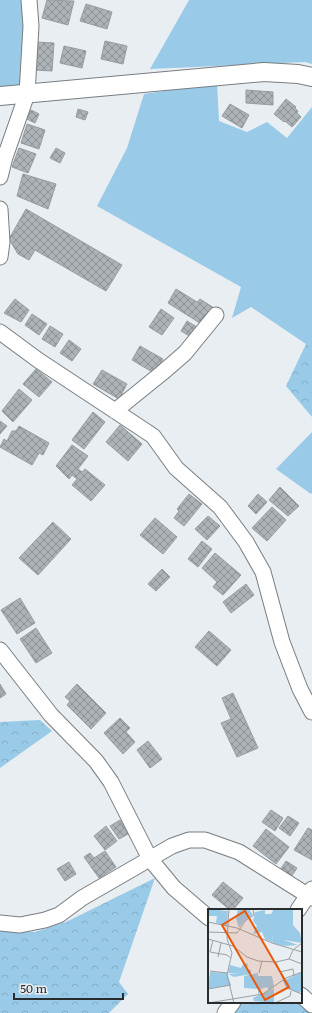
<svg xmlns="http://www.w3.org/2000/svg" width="312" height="1013" viewBox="0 0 312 1013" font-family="Literata,serif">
<defs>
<pattern id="forest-crowns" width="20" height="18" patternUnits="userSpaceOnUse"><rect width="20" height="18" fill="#99cbe8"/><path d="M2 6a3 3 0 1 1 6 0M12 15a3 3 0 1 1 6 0" fill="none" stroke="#84aec7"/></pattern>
<pattern id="building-cross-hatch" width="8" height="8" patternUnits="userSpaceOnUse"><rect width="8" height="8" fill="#acb2b5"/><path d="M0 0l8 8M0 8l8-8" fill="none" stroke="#8c9194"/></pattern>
</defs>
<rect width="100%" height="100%" fill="#e8eef2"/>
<path fill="#99cbe8" d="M0,0H29L27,88L0,91Z
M189,0H312V64L305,62L150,69Z
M217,83L219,121L247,132L267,122L287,138L312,107V344H306L251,307L232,318L241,287L97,206L127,148L144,94Z
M312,432V493L311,494L276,469Z"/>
<path fill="url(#forest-crowns)" d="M306,344H312V417L286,386Z
M40,720L52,731L0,768V722Z
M155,878L119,982L128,994L109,1013H0V931L35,932L66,922Z
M243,1002H298L311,1013H235Z"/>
<path fill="url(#building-cross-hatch)" stroke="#969c9f" d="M47,0L74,1L68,25L42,18Z
M86,4L112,12L107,29L80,21Z
M105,41L127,46L123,64L101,59Z
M36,42L54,43L52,71L34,70Z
M64,46L86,51L82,68L60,63Z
M246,90L273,92V105L246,103Z
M286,99L296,107L295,108L298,111L297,113L301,117L292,127L285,121L284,122L274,114Z
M230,104L249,115L242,128L222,116Z
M78,109L88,112L85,120L76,117Z
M31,110L39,114L35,123L27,119Z
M27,124L45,130L39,149L21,143Z
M19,148L36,154L28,173L12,167Z
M56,148L65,153L60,163L50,158Z
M23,174L56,184L48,209L17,196Z
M26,209L122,265L106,291L35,250L29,260L18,254L9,239Z
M176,289L197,302L200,299L214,308L203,325L168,303Z
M15,299L29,310L21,322L4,313Z
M161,309L174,318L162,335L149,327Z
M32,314L47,324L39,335L25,325Z
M187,321L197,327L191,337L181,331Z
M50,326L63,334L55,347L42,339Z
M69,340L81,349L72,361L60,353Z
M140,346L163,359L154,373L132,360Z
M36,369L52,382L39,397L23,384Z
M102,370L127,384L119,399L93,384Z
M19,389L32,400L13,422L2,411Z
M93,412L105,422L84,449L72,440Z
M0,421L7,426L0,434Z
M120,425L142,444L128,461L106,442Z
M19,426L49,443L43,455L39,453L32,465L0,447L4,439L7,441L12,431H16Z
M72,445L88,456L78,469L82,472L85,469L105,485L91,501L72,485L77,479L72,475L69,479L56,466Z
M280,487L299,506L288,516L269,500Z
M189,494L202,504L184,526L174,518L179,511L177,509Z
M258,494L267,502L256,514L248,506Z
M272,507L286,520L267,541L252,528Z
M208,516L220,526L207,540L195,529Z
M155,518L177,537L163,554L140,535Z
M53,522L71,539L38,575L19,558Z
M202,541L212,549L198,567L188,559Z
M215,553L241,575L223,595L213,587L217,582L202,568Z
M162,569L170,577L156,591L148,584Z
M246,584L254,595L231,613L223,602Z
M20,598L35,623L17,634L1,610Z
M36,628L52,653L36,663L20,639Z
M209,631L231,650L217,666L195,647Z
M0,684L6,694L0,698Z
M77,684L106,713L91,729L67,705L70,701L65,697Z
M233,693L258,748L237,757L221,723L231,719L222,698Z
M120,718L130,728L126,732L135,742L123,754L104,733Z
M148,741L162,759L150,768L137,750Z
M271,810L283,818L275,831L262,822Z
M288,816L299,823L290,836L279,828Z
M120,820L128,834L119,839L110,826Z
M106,826L117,841L105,850L94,836Z
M308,828L312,830V860L294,850Z
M266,829L289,847L276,864L253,846Z
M105,851L116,867L99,878L84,857L90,853L94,858Z
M286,861L297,868L291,877L280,870Z
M69,862L76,874L65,881L57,869Z
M223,882L243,898L233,910H230L212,895Z"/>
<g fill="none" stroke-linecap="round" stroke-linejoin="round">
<defs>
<path id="minor" d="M0,177L5,157L27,94L31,26L29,0
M0,209L2,242L0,257
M0,332L38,360L153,436L176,468L220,507L246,542L263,572L282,642L300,689L312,712
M115,411L162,373L185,353L216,315
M0,650L51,715L96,761L111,782L150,859L174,888L209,918
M298,910L312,889
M0,923L20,925L45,920L59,915L82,898L172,846L189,840H205L239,852L312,898
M301,995L312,1005
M225,1013L233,1002"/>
<path id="tertiary" d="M0,96L264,72L298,74L312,77"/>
</defs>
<use href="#minor" stroke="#787d80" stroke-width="17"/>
<use href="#tertiary" stroke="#787d80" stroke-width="20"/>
<use href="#minor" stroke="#fff" stroke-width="15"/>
<use href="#tertiary" stroke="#fff" stroke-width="18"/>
</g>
<g transform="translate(208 909)">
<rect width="94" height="94" fill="#e8eef2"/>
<path d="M62,26H65L64,33L76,31L90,36L77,37L68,35L57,30ZM36,54L40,55L39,60L31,64H20L22,56L33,59ZM2,63L19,64L23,76L0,80ZM94,63V82L90,84L79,79L75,72ZM50,64V67H64L66,77L61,81L59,78L53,80L50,86V80L36,79V67ZM66,79V94L46,92L45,89Z" fill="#99cbe8"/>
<path d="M0,0L20,2L19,17L8,14L9,7H0ZM30,0H41L45,6L38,10L31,19L28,9ZM66,0H85V16L92,24L94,34L76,31L73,35L64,33L65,26L57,30L54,23L45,25L49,17L45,12L47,3L57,1V5H63ZM36,60L43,61V65L26,68L20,65L31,64Z" fill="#99cbe8"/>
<path fill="none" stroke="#9ca0a3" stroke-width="1" d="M21,0L19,30L24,44L19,66L26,94M0,13L29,19L64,34L94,43M0,23L29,24L38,11L46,6L45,0M0,30L25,37L39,48L50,52L68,53L81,50L94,55M5,31L2,43L19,46L23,49M10,48L13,34M81,50L85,41L94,34M68,53L79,79L94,85M2,62L19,64M72,63L85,60L86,67M51,64L54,52M0,80L23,76M0,94L55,85L78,69L94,63M67,94L82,87L83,82"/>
<path fill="#e8590c" fill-opacity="0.15" stroke="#e8590c" stroke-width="2" d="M37,2L81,78L57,91L14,16Z"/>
<rect width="94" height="94" fill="none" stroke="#292c2d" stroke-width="2"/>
</g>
<path d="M14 993v6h109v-6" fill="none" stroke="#292c2d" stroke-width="2"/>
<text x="20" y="993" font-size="12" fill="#292c2d" stroke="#e8eef2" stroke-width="3" paint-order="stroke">50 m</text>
</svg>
